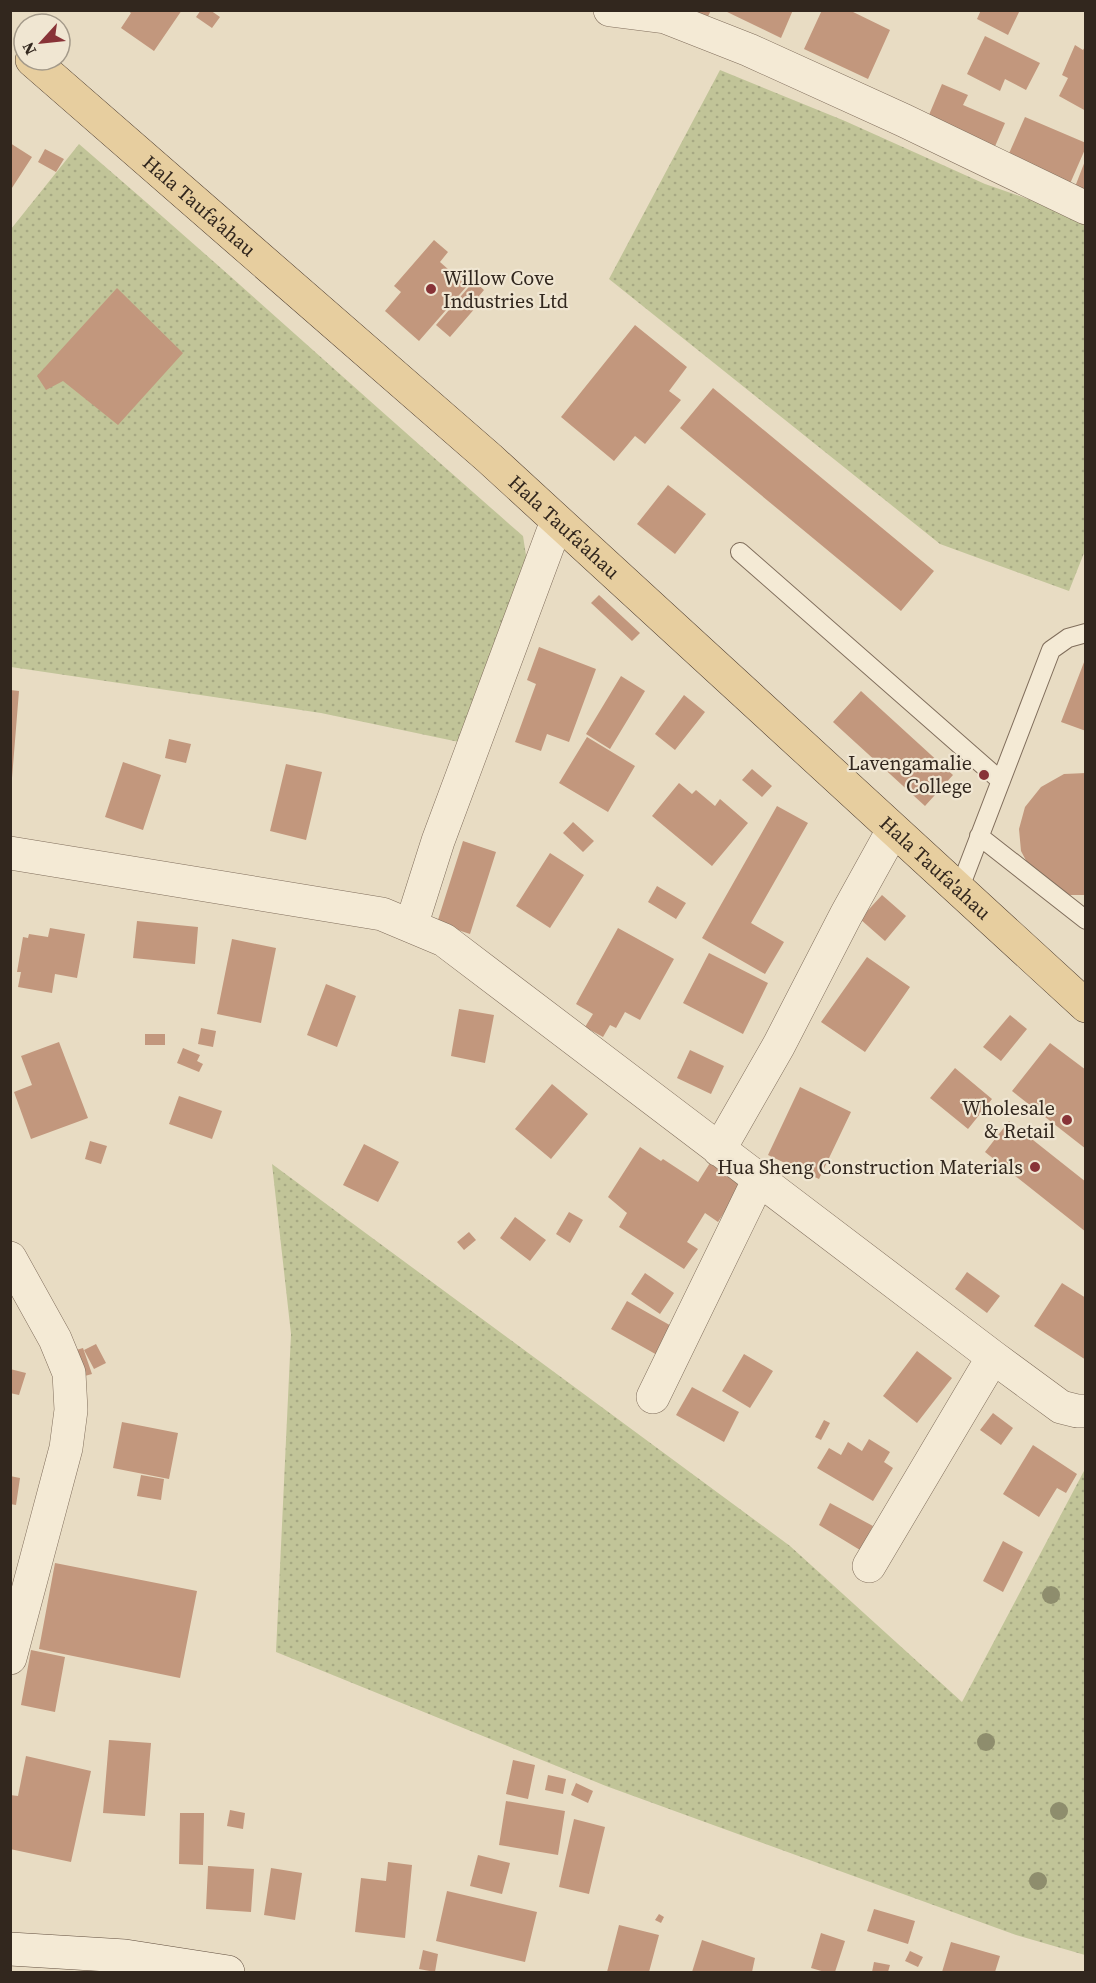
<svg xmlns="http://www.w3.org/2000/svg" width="1096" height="1983" viewBox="0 0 1096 1983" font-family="'Source Serif 4',serif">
<defs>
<pattern id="grass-dots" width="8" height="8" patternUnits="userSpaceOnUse" patternTransform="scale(1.5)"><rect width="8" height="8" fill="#c1c498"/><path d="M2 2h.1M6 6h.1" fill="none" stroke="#a6a883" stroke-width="1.8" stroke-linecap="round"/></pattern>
</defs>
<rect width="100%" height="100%" fill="#e8dcc3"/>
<path fill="url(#grass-dots)" d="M720,70L845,121L985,184L1085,219L1086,548L1069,591L940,544L609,279Z
M79,144C229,273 374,406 523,536L527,562L459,742L321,713L11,667V229Z
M272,1164L790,1546L962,1702L1085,1469V1955L1016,1935L606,1786L276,1652L291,1334Z"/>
<path fill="#c2977d" d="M127,10H182L154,51L121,28L131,13Z
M201,10H210L220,17L212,28L196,17Z
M685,10H711L706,21Z
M723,10H793L781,38Z
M822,10H849L890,30L868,79L804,49Z
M981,10H1020L1008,35L977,19Z
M985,36L1040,63L1026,90L1005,79L1000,91L967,74Z
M1075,45L1083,50L1086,45V111L1059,96L1068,78L1062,75Z
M942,84L968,95L963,105L1005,123L993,151L926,122Z
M1025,117L1086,143V147L1069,186L1007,158Z
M10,143L32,157L10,191Z
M45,149L64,159L56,172L38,162Z
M1085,161H1086V197L1073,192Z
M434,240L448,252L440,262L467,286L419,341L385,311L401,292L394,286Z
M474,281L484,290L479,296L483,299L450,337L436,325Z
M117,288L183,353L118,425L63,381L46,390L37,376Z
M635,325L687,367L669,391L681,400L645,444L635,436L614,461L561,417Z
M713,388L934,571L901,611L680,428Z
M668,485L706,514L675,554L637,524Z
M599,595L640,633L632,641L591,603Z
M539,647L596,669L569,742L547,734L541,751L515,742L536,684L527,680Z
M1086,657V731L1061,722Z
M621,676L645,691L610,749L586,734Z
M10,690L19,691L12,778H10Z
M861,691L953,775L925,806L833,722Z
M684,695L705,712L675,750L655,734Z
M587,737L635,766L608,812L559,783Z
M169,739L191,744L186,763L165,758Z
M123,762L161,775L143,830L105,817Z
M286,764L322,772L306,840L270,831Z
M752,769L772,786L762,797L742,780Z
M1086,773V895H1070L1049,887L1032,872L1021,851L1019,829L1025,807L1041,787L1064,774Z
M679,783L692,794L696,790L715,806L720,799L748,823L712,866L652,816Z
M777,806L808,823L751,923L784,942L765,974L702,938Z
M573,822L594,841L583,852L563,833Z
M463,841L496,852L470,934L437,923Z
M550,853L584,875L550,928L516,906Z
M657,886L686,903L676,919L648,902Z
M882,895L906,916L885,941L860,919Z
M137,921L198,927L195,964L133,958Z
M50,928L85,934L77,978L55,974L52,993L18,987L21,972H17L23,937L28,938L29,934L48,937Z
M618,928L674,959L640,1020L625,1012L616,1028L610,1025L603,1037L585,1027L593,1014L576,1004Z
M232,939L276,948L261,1023L217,1014Z
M709,953L768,983L743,1034L683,1003Z
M867,957L910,987L865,1052L821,1022Z
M326,984L356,996L337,1047L307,1035Z
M459,1009L494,1015L485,1063L451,1056Z
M1010,1015L1027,1029L1001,1061L983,1047Z
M201,1028L216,1031L213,1047L198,1044Z
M145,1034H165V1045H145Z
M59,1042L88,1118L31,1139L14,1092L32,1085L21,1056Z
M1050,1043L1086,1070V1149L1012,1091Z
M183,1048L200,1055L197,1061L203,1064L199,1072L177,1063Z
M690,1050L724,1066L711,1094L677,1078Z
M955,1068L992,1099L968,1129L930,1098Z
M552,1084L588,1114L551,1159L515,1129Z
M800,1087L851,1112L819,1179L768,1155Z
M179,1096L222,1111L212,1139L169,1124Z
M1009,1121L1086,1182V1232L985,1152Z
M90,1141L107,1146L101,1164L85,1159Z
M364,1144L399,1162L378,1202L343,1185Z
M640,1147L661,1161L663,1159L698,1182L710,1163L743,1184L718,1222L705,1213L687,1242L698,1249L684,1269L619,1227L627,1213L608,1197Z
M569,1212L583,1220L570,1243L556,1234Z
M515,1217L546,1240L530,1261L500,1238Z
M469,1232L476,1240L464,1250L457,1242Z
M967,1272L1000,1296L987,1313L955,1289Z
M645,1273L674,1293L660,1314L631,1294Z
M1062,1283L1086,1298V1360L1034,1326Z
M627,1301L682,1332L666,1360L611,1329Z
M96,1344L106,1363L94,1369L84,1350Z
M83,1348L92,1374L81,1377L73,1351Z
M917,1351L952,1378L917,1423L883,1396Z
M744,1354L773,1371L750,1408L722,1391Z
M10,1369L26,1373L19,1395L10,1393Z
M692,1387L739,1412L724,1442L676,1415Z
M993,1413L1013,1428L1001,1445L980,1430Z
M824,1420L830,1423L821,1440L815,1437Z
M122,1422L178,1433L169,1479L113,1468Z
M869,1439L890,1452L884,1462L893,1468L873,1501L817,1468L829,1448L841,1455L848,1442L862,1451Z
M1033,1445L1077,1474L1066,1493L1057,1488L1039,1517L1003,1494Z
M141,1475L164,1479L161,1500L137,1496Z
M10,1476L20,1478L16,1505L10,1504Z
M830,1503L873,1526L860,1550L819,1525Z
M1003,1541L1023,1552L1003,1592L983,1581Z
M55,1563L197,1591L180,1678L39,1649Z
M31,1650L65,1657L55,1712L21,1705Z
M109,1740L151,1743L145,1816L103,1813Z
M26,1756L91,1771L71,1862L10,1849V1795L18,1796Z
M513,1760L535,1765L528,1799L506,1794Z
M548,1775L566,1779L563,1794L545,1790Z
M576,1783L593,1791L588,1803L571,1795Z
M506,1801L565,1811L558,1855L499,1845Z
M230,1810L245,1813L243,1829L227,1826Z
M180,1813H204L203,1865L179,1864Z
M574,1819L605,1827L589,1894L559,1887Z
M478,1855L510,1863L502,1894L470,1886Z
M388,1862L412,1865L405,1938L355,1932L361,1878L386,1881Z
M208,1866L254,1869L251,1912L206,1909Z
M271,1868L302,1873L295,1920L264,1915Z
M447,1891L537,1912L525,1962L436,1941Z
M874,1909L915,1921L908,1944L867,1931Z
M659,1914L664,1917L661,1923L655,1920Z
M619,1925L659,1935L649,1972H607Z
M821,1933L845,1941L835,1972H825L811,1968Z
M702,1940L755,1958L752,1972H692Z
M951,1942L1000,1956L995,1972H942Z
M423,1950L438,1954L435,1972L419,1969Z
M910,1951L923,1957L918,1967L905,1961Z
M874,1962L890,1965L888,1972H872Z"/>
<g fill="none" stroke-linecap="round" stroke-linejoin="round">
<defs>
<path id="lane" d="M740,552L1001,781
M979,836L1086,920
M959,890L1051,650L1068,638L1086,633"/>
<path id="street" d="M610,10L665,17L749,50L903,120L1086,208
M10,853L382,914L444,940L993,1357L1061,1407L1077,1411H1086
M411,926L438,841L557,521
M719,1150L779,1045L846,915L893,830
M10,1258L55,1339L69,1373L71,1410L66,1448L10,1658
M653,1397L759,1179
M869,1566L993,1357"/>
<path id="secondary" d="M10,1949L125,1956L228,1972"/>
<g id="primary">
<path id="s1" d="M32,60L489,458L1086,1006"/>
</g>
</defs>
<use href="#lane" stroke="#806e5c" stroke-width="20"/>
<use href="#street" stroke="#806e5c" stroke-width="34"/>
<use href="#secondary" stroke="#624f3f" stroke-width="34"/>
<use href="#primary" stroke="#4e3d30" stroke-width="34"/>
<use href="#lane" stroke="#f4ead5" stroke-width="18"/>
<use href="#street" stroke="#f4ead5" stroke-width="33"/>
<use href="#secondary" stroke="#f4ead5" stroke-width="33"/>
<use href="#primary" stroke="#e7ce9f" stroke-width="33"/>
</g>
<g fill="#8e8d6d">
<circle cx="1051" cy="1595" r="9"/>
<circle cx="986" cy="1742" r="9"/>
<circle cx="1059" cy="1811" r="9"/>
<circle cx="1038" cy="1881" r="9"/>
</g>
<g fill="#883337" stroke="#f0e6d2" stroke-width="2">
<circle cx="431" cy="289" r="6"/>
<circle cx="984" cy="775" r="6"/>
<circle cx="1067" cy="1120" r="6"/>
<circle cx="1035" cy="1167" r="6"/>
</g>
<g text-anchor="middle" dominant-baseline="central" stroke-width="4.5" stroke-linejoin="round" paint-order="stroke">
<g font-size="20" fill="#32271e" stroke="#f0e6d2">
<text stroke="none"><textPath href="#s1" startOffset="222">Hala Taufa'ahau</textPath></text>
<text stroke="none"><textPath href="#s1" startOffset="708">Hala Taufa'ahau</textPath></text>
<text stroke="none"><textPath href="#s1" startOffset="1212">Hala Taufa'ahau</textPath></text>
</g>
<g font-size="20" fill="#32271e" stroke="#f0e6d2" text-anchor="end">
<text x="443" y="278" text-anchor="start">Willow Cove<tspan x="443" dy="23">Industries Ltd</tspan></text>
<text x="972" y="763">Lavengamalie<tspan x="972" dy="23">College</tspan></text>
<text x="1055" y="1108">Wholesale<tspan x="1055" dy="23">&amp; Retail</tspan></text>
<text x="1023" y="1167">Hua Sheng Construction Materials</text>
</g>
</g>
<rect width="1096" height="1983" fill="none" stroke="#32271e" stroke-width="24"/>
<g transform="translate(42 42) rotate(243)"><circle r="28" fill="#f0e6d2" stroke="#a49a8a" stroke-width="1.5"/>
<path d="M0-4.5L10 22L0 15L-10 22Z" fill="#883337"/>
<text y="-9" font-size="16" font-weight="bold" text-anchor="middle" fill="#32271e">N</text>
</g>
</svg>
